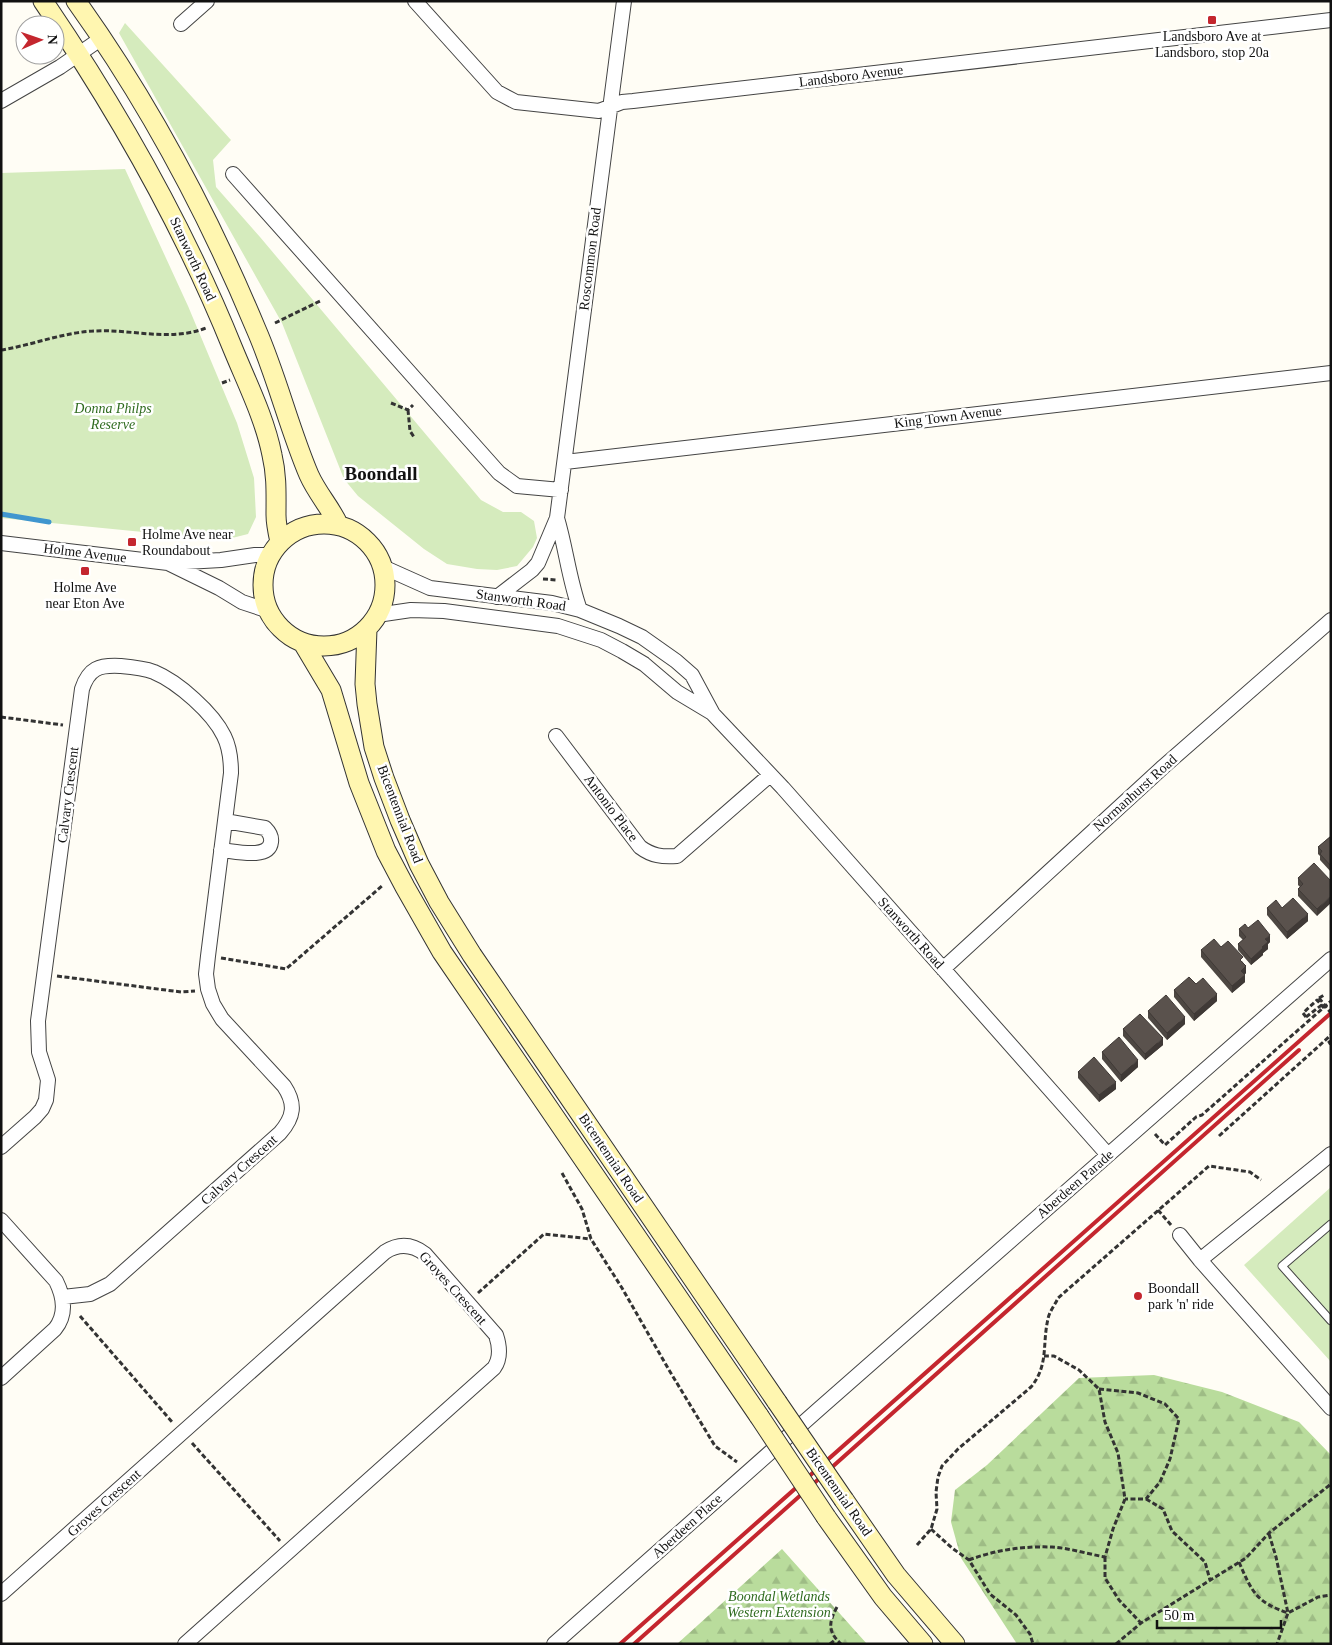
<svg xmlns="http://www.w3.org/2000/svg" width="1332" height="1645" viewBox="0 0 1332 1645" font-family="Georgia,serif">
<defs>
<pattern id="forest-firs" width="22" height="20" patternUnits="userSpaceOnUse" patternTransform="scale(1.25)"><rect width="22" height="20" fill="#b9dc9c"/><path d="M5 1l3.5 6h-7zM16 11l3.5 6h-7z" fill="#9ebc85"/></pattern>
</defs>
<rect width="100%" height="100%" fill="#fffdf5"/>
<path fill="url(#forest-firs)" d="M1154,1375L1222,1392L1299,1422L1331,1455V1644H1017L961,1558L951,1522L955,1490L987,1465L1079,1378Z
M782,1549L867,1644H677Z"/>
<path fill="#d5ebbd" d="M125,23L231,140L213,160L216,187L260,237L481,500L503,512H521L534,521L537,538L533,547L517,566L497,570L477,569L447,564L424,549L358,496L344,479L282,323L119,33Z
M125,169L188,306L237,423L254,478L256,517L248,534L224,540L1,518V173Z
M1331,1187V1362L1244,1265Z"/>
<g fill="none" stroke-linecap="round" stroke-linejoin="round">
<path stroke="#3f96cf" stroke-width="5" d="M1,514L49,522"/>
<defs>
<path id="lane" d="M1331,1224L1282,1266L1331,1321"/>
<path id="street" d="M415,1L497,92L516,102L599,111L622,102L633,101L1331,20
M181,24L207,1
M1,101L60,67L102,38
M233,174L499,473L517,486L561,490
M565,462L1331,373
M557,518C566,548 569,580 580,610
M1,543L168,563L221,560L255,555H270
M168,563L219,588L242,602L269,611
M383,567L430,588L552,603L580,610L619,626L642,637L676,661L692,675L713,714L783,788L1108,1155
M497,597L532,570L538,563L557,518L624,1
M377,615L411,610L444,611L558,626L601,640L622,651L644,664L677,692L712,713
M556,736L640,847C652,856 662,857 677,856L770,775
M221,850C234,851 269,860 271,842C272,836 269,832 265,828L225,821
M943,969L1163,767L1331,620
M1,1147L35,1117L42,1109L46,1100L48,1080L39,1052L38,1021L82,689C89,668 99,665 120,666C131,667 143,668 154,672C178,682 213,713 224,736C230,748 231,760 231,773L208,956L206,974L208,989L213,1004L222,1019L284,1086C296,1104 294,1117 280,1133L110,1284L90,1294L63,1297
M1,1220L56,1281C64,1297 67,1314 55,1329L1,1378
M1180,1235L1200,1260L1331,1408
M1200,1260L1331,1154
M1,1594L385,1252C399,1243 412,1244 425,1254L496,1335C500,1347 501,1358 494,1368L185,1644
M554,1644L819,1409L1331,959"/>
<path id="secondary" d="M43,1C118,111 183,225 233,349C247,383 265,419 272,455C277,476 276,495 276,515C276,524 278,533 280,542
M76,1C149,103 208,214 256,329C277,377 289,428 309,475C317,493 330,507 338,524
M263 585a61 61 0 1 1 122 0a61 61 0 1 1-122 0Z
M367,629L365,684L367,704L374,747L384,778L400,820L419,864L439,902L472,955L777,1402
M303,643L331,690L359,783L386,851L405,887L442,952L759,1416
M844,1500L896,1575L955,1644
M826,1517L883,1597L923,1644"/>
</defs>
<use href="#lane" stroke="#444" stroke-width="9"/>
<use href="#street" stroke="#444" stroke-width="16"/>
<use href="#secondary" stroke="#333" stroke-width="21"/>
<path stroke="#333" stroke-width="3" stroke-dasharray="5 2.5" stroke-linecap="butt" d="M275,323L320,301
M1,350C33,345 64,332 95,331C132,329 170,342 206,328
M222,383L230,380
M391,403L408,410L413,405
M408,410L410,431L414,437
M543,579L557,580
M1,717L63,725
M221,958L286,969L382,886
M57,976L181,992L195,991
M1319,998L1324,995
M1306,1017L1303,1013L1317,1000L1324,1008
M1331,1041L1329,1042L1331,1045
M1155,1134L1165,1145L1196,1117L1202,1115L1331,1001
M1219,1136L1331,1035
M562,1173L582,1209L591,1239L622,1288L669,1370L715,1446L737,1462
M1158,1210L1171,1225
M478,1293L544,1234L591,1239
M80,1316L173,1423
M1099,1389L1138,1393L1165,1404L1179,1419L1170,1459L1160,1482L1146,1499H1125
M192,1443L280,1541
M1146,1499L1163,1509L1172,1531L1205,1562L1210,1580
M931,1529L952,1548L969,1560L990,1594L1016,1615L1030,1634L1033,1644
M1269,1534L1276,1557L1288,1613L1318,1597L1331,1595
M917,1545L931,1529L937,1509L936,1492L938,1477L942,1466L958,1449L1031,1387C1049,1365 1042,1344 1048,1319C1049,1312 1055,1305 1058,1298L1209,1166L1250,1172L1261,1180
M1105,1557V1578L1119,1600L1141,1623
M969,1560C995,1550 1024,1546 1052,1547C1069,1548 1088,1554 1105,1557L1113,1529L1125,1499L1118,1453L1105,1422L1099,1389L1079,1370L1054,1356H1044
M1239,1562C1252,1592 1256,1602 1288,1613L1277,1644
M837,1607C829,1622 827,1631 841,1644
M830,1644L836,1639
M1116,1644L1141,1623L1246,1558L1269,1533L1331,1484"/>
<use href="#lane" stroke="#fff" stroke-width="7"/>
<use href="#street" stroke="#fff" stroke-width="14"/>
<use href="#secondary" stroke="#fff6b0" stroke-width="19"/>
<path stroke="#c4262e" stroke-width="4" d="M620,1644L1331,1013
M634,1644L1299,1050"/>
<defs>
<path id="secondary-bridge" d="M777,1402L844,1500
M759,1416L826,1517"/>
</defs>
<use href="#secondary-bridge" stroke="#333" stroke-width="21" stroke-linecap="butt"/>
<path stroke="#333" stroke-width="3" stroke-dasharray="5 2.5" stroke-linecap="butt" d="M1319,998L1331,1013
M1306,1017L1323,1004"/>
<use href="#secondary-bridge" stroke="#fff6b0" stroke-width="19"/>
</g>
<path fill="#4d4742" d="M1331,836V872L1320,860V856L1318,854V847Z
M1298,878L1331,881L1317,916L1298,896V889L1300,887L1298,885Z
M1267,908H1282L1308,921L1287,939L1267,915Z
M1248,928L1270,942L1268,944V949L1263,953V955L1251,965L1238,950V944L1243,940L1239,936V929Z
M1221,947L1243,962L1246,973L1244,975L1245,982L1232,993L1201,957V950Z
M1196,984L1217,1001L1194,1021L1174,997V990Z
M1148,1011L1185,1024L1167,1040L1148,1018Z
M1123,1029L1163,1045L1145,1060L1123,1036Z
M1102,1052L1138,1067L1121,1082L1102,1059Z
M1078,1072L1116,1089L1099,1102L1078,1078Z"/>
<path fill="#3f3936" d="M1331,896V903L1317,916V909Z
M1308,914V921L1287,939V932Z
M1270,935V942L1268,944V949L1263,953V955L1251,965V959L1262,947L1265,939Z
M1246,966V973L1241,978V971Z
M1245,975V982L1232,993V986Z
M1217,994V1001L1194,1021V1014Z
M1185,1017V1024L1167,1040V1033Z
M1163,1038V1045L1145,1060V1054Z
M1138,1060V1067L1121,1082V1075Z
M1116,1082V1089L1099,1102V1095Z"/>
<path fill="#5a524d" stroke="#3f3936" d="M1331,836V866L1320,854L1322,851L1318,847Z
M1314,863L1331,881V896L1317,909L1298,889L1303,884L1298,878Z
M1293,898L1308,914L1287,932L1267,908L1276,900L1282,908Z
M1258,920L1270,935L1265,939L1268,942L1262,947L1263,948L1251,959L1238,944L1246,937L1239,929L1245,924L1248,928Z
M1214,939L1221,947L1228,941L1243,957L1240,960L1246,966L1241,971L1245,975L1232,986L1201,950Z
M1189,977L1196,984L1203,978L1217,994L1194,1014L1174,990Z
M1166,995L1185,1017L1167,1033L1148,1011Z
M1140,1014L1163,1038L1145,1054L1123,1029Z
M1119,1037L1138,1060L1121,1075L1102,1052Z
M1094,1057L1116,1082L1099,1095L1078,1072Z"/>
<g fill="#c4262e" stroke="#fff" stroke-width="2">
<rect x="1207" y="15" width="10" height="10" rx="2.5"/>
<rect x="127" y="537" width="10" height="10" rx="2.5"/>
<rect x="80" y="566" width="10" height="10" rx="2.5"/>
<circle cx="1138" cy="1296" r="5"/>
</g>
<g text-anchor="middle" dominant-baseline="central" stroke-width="5" stroke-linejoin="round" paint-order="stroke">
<g font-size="14" fill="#111" stroke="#fff">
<text x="1212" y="36">Landsboro Ave at<tspan x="1212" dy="16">Landsboro, stop 20a</tspan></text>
<text x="142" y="534" text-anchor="start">Holme Ave near<tspan x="142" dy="16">Roundabout</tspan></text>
<text x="85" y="587">Holme Ave<tspan x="85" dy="16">near Eton Ave</tspan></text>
<text x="1148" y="1288" text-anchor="start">Boondall<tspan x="1148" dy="16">park 'n' ride</tspan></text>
</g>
<g font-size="14" fill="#111" stroke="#fff">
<text transform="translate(851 76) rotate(-7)">Landsboro Avenue</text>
<text transform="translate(193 259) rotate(65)">Stanworth Road</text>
<text transform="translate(590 259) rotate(-83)">Roscommon Road</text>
<text transform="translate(948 417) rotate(-7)">King Town Avenue</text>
<text transform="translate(85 553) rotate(7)">Holme Avenue</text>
<text transform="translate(521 600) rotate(8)">Stanworth Road</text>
<text transform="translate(1135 793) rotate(-42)">Normanhurst Road</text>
<text transform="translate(68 795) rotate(-83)">Calvary Crescent</text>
<text transform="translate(611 808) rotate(53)">Antonio Place</text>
<text transform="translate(400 814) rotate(69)">Bicentennial Road</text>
<text transform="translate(911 933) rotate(48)">Stanworth Road</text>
<text transform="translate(611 1158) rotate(56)">Bicentennial Road</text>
<text transform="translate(239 1170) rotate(-42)">Calvary Crescent</text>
<text transform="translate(1075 1184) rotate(-41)">Aberdeen Parade</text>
<text transform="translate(453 1288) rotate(48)">Groves Crescent</text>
<text transform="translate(839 1492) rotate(55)">Bicentennial Road</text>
<text transform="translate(104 1503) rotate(-42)">Groves Crescent</text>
<text transform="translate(687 1526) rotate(-42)">Aberdeen Place</text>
</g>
<g font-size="14" font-style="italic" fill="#2f6b1f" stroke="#fff">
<text x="113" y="408">Donna Philps<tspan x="113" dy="16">Reserve</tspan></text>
<text x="779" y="1596">Boondal Wetlands<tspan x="779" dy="16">Western Extension</tspan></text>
</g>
<g font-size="19" font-weight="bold" fill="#111" stroke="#fff">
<text x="381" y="473">Boondall</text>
</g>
</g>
<rect width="1332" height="1645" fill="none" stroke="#111111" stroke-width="5"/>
<g transform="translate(40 40) rotate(88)"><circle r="24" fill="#ffffff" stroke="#a0a0a0"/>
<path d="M0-4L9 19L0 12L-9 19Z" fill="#c4262e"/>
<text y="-8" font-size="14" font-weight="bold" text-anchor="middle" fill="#111111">N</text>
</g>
<path d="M1157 1620v8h124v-8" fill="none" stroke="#111111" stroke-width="2.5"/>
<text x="1164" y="1620" font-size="15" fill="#111111" stroke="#ffffff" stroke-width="4" paint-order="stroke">50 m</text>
</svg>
